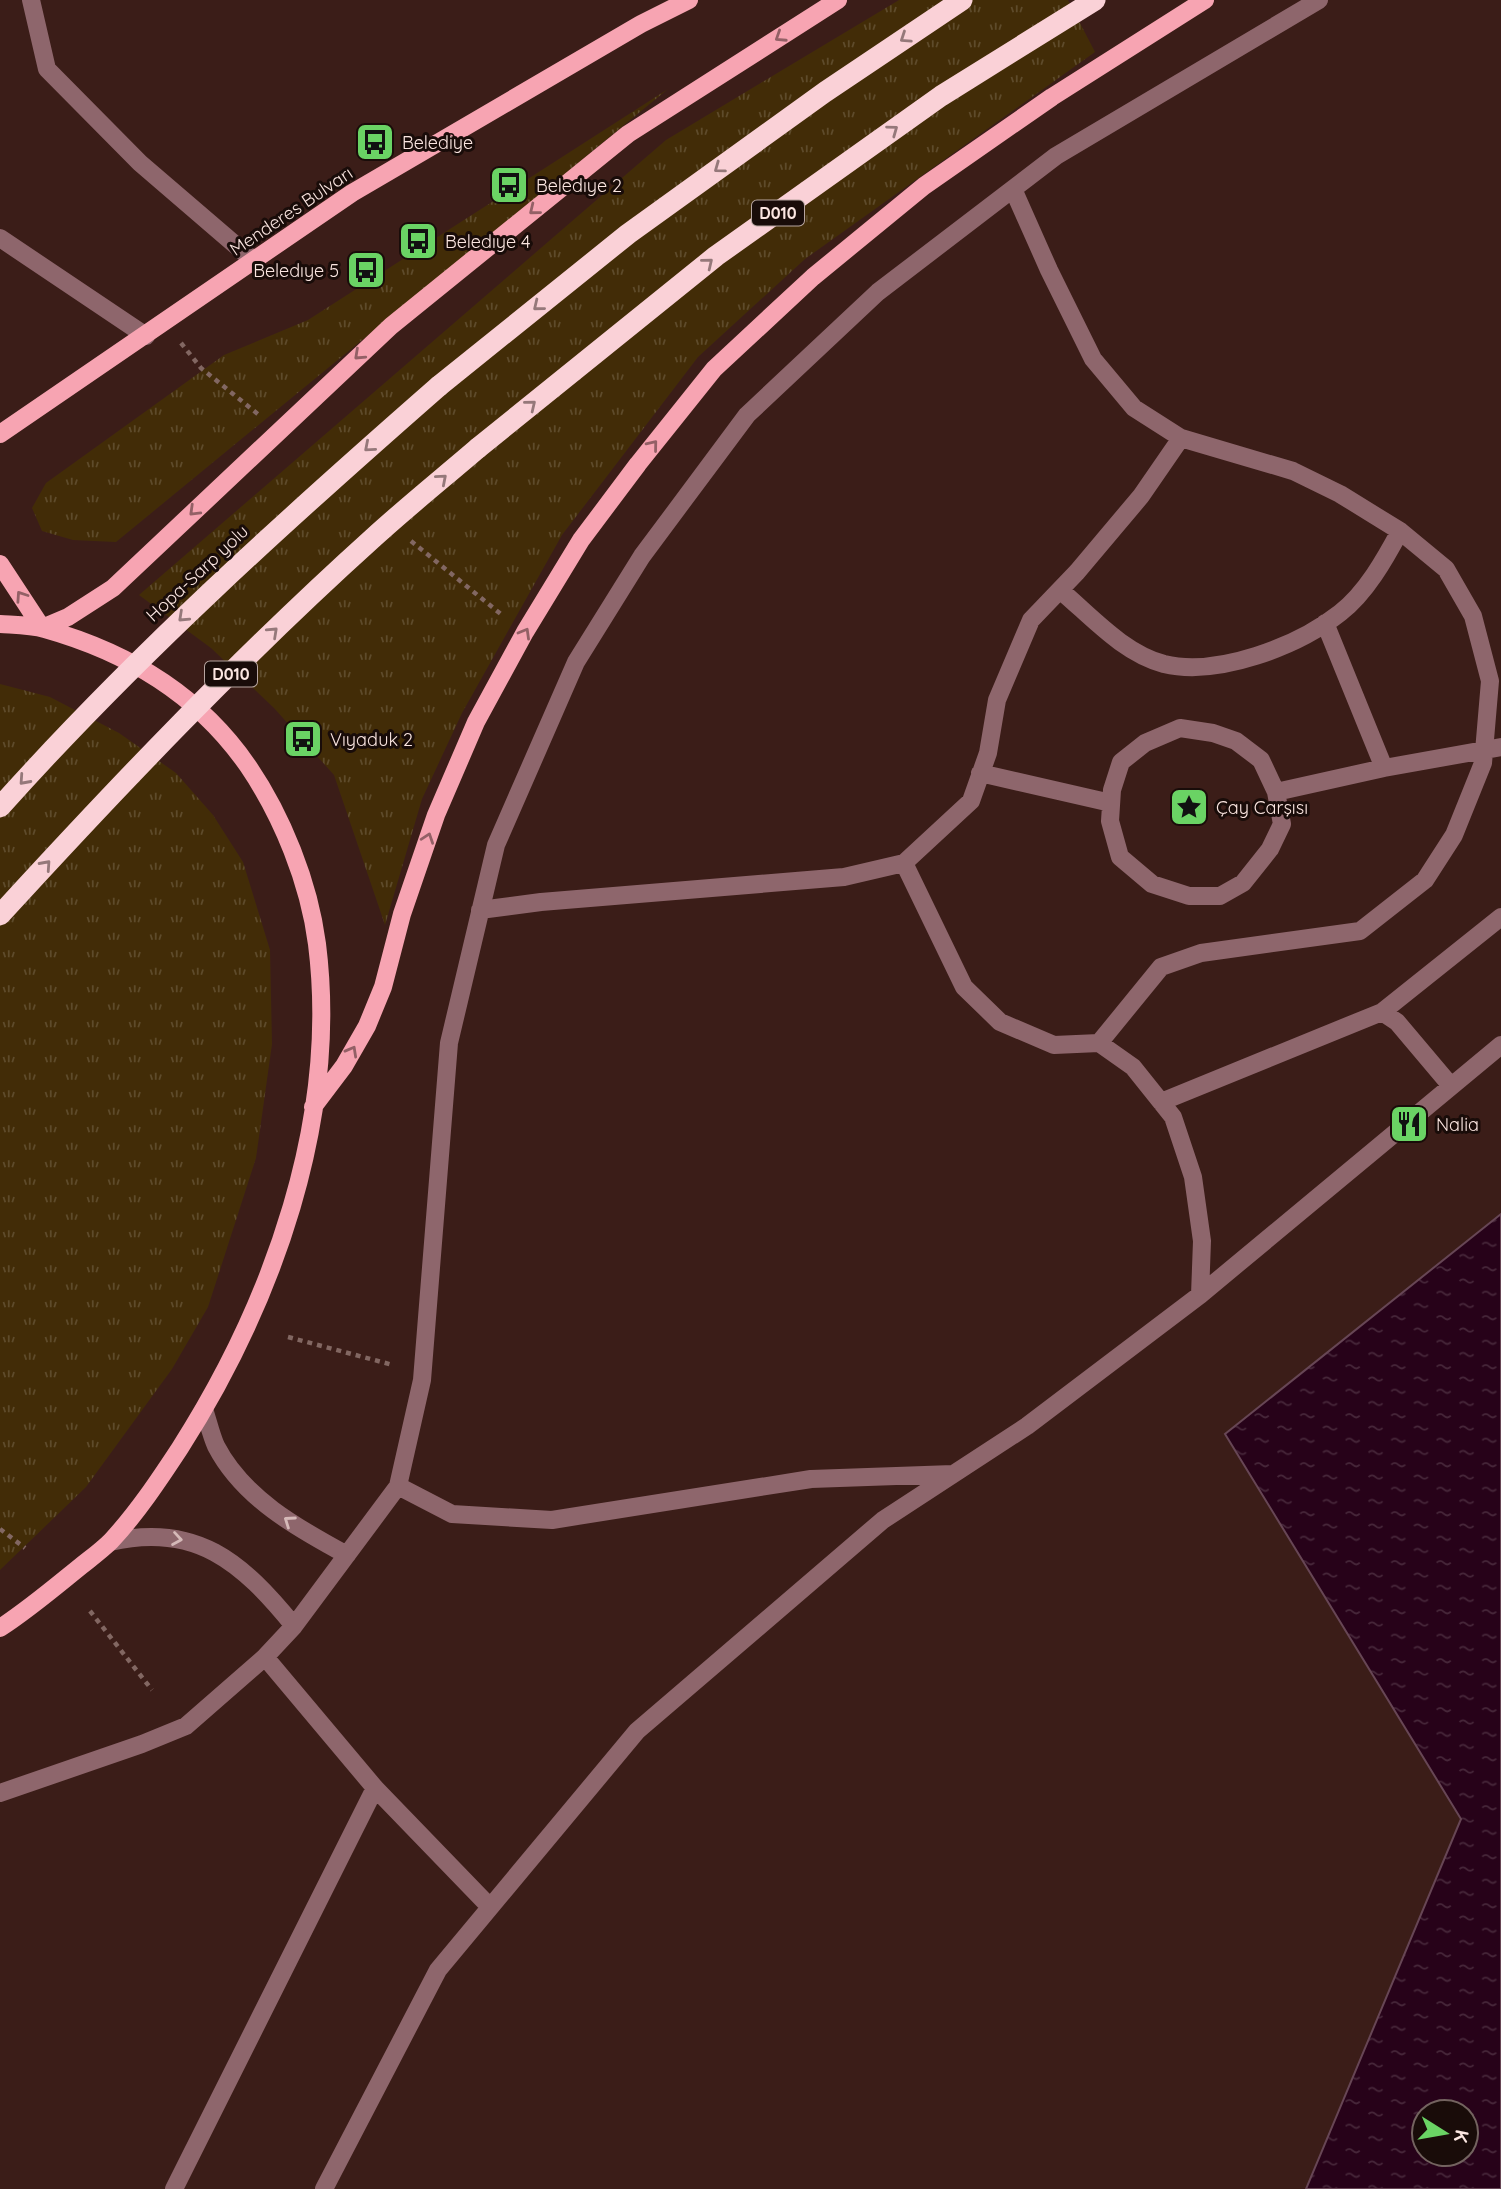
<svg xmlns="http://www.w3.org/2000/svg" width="1501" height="2189" viewBox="0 0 1501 2189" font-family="Quicksand,sans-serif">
<defs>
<pattern id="grass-tufts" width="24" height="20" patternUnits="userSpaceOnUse" patternTransform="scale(1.75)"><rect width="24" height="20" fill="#422c07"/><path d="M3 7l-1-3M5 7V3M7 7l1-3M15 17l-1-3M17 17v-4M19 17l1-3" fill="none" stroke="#5e4b2b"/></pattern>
<pattern id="water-ripples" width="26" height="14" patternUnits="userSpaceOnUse" patternTransform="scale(1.75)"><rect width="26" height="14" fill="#270219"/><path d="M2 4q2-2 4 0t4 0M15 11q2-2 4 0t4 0" fill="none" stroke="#47273a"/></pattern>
</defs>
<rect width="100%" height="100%" fill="#3b1d18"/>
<path fill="url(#grass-tufts)" d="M899,0H1068L1095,52L805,259L698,357L562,535L462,713L422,799L385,925L334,775L274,708L211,648L139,595L666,140Z
M668,89L116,542L73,540L42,531L32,508L46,483L224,355L308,320Z
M0,684L50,697L119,733L176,773L213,815L243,862L270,950L272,1044L256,1158L208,1307L172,1369L86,1487L0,1570Z"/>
<path fill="url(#water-ripples)" stroke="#674655" stroke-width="2" fill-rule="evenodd" d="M1501,1214V2189H1306L1461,1819L1225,1434ZM1424,2112H1466V2154H1424Z"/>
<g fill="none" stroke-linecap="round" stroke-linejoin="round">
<path stroke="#826762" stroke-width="4.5" stroke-dasharray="5 5" stroke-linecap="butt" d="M181,343L201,368L259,415
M411,541L502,615
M288,1337L393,1365
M0,1529L25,1548
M90,1611L152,1690"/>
<path stroke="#8e666c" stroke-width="18" d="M31,0L47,69L140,163L254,261
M0,238L146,336
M1060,590C1092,617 1123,653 1164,664C1218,677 1298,646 1340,613C1366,593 1385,559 1400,531
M1325,623L1384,768
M1180,728L1213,733L1236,741L1261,760L1276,792L1282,824L1270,849L1243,883L1220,896H1189L1152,884L1120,857L1110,821L1112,790L1121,762L1145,743Z
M980,773L1111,803
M1276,792L1384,768L1501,747
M904,863L964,987L1000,1022L1054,1045L1099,1043L1161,967L1201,953L1360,931L1425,880L1454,835L1483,763L1490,681L1473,616L1446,569L1400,531L1340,494L1293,471L1181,438L1134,408L1093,359L1049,270L1013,189
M480,910L541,902L844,877L904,863L971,801L988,753L997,700L1031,620L1077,572L1141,496L1181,438
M1382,1012L1397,1022L1451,1086
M1099,1043L1133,1067L1173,1117L1193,1177L1202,1241L1200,1295
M1161,1102L1382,1012L1501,917
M204,1409C208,1421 211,1435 216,1446C243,1498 297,1528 347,1555
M398,1486L452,1514L552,1520L811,1479L953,1474
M110,1542C196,1522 242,1562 294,1626
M265,1657L375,1788L490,1907
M0,1793L142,1744L186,1726L265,1657L294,1626L398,1486L422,1380L449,1043L496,845L576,662L642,556L747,415L878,292L1056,156L1319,0
M174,2189L375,1788
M324,2189L438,1970L637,1731L883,1520L1027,1426L1200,1295L1501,1045"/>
<path stroke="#f7a4b2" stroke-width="18" d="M0,434L352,193L641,24L689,0
M0,564L42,628
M0,624C14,625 31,625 45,629C127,652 199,695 248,766C282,816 309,882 317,944C339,1119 273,1302 180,1448C159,1480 137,1513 111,1541C102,1550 91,1558 81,1566C55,1587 28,1610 0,1628
M42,628L68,617L113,588L391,326L628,134L838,0
M313,1107L344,1066L367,1026L383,987L402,914L436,815L476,722L525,632L581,540L638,464L714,369L813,277L924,186L1052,97L1205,0"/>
<path stroke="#fad1d7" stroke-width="21" d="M439,386L628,234L825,92L962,0
M478,448L716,256L941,96L1095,0"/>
<path stroke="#fad1d7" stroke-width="21" d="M0,807C136,655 286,520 439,386
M0,915C119,785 242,656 373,538C407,507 443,478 478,448"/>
</g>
<defs><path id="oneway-chevron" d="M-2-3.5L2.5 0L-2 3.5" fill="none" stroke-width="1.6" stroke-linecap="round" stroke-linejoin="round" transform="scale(1.75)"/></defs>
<g stroke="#936066">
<use href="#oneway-chevron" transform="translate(780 37) rotate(147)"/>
<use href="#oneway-chevron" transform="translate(534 210) rotate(141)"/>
<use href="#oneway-chevron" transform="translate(359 355) rotate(137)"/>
<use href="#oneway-chevron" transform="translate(653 445) rotate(-51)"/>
<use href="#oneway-chevron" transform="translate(194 511) rotate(136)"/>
<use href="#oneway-chevron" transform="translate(21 596) rotate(-124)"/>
<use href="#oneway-chevron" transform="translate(525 633) rotate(-60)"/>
<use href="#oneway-chevron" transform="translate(428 838) rotate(-71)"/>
<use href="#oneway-chevron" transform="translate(352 1051) rotate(-61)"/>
</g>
<g stroke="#95787a">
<use href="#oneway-chevron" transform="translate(905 38) rotate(146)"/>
<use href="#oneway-chevron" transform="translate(893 130) rotate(-36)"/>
<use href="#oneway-chevron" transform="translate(719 168) rotate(144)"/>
<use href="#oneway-chevron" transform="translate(708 263) rotate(-39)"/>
<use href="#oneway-chevron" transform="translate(538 306) rotate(141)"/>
<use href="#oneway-chevron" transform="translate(531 405) rotate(-39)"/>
<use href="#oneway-chevron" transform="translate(369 447) rotate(139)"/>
<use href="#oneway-chevron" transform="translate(442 479) rotate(-41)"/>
<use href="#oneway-chevron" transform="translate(183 617) rotate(137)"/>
<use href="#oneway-chevron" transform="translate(273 632) rotate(-43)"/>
<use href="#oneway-chevron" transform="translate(24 780) rotate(132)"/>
<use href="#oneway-chevron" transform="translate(46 865) rotate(-48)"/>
</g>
<g stroke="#d5b9b8">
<use href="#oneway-chevron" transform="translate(289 1521) rotate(-145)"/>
<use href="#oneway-chevron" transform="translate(177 1539) rotate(9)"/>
</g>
<defs>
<symbol id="bus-square" viewBox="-11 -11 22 22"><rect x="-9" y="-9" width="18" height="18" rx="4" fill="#6ad364" stroke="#190c09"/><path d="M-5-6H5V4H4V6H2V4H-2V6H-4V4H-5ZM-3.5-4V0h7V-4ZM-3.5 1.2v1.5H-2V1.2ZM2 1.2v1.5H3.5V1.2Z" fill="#111"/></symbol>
<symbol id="sight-square" viewBox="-11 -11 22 22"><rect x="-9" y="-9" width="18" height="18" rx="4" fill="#6ad364" stroke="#190c09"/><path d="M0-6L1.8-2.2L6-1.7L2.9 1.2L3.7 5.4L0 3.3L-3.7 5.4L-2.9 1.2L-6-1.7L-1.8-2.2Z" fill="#111"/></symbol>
<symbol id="restaurant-square" viewBox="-11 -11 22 22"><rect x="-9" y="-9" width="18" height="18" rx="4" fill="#6ad364" stroke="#190c09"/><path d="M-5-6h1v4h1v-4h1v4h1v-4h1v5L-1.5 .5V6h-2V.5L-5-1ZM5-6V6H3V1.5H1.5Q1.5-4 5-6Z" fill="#111"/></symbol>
</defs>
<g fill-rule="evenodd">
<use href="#bus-square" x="353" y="120" width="44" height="44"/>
<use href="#bus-square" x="487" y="163" width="44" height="44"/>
<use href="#bus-square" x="396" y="219" width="44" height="44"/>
<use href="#bus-square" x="344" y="248" width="44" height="44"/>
<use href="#bus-square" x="281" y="717" width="44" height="44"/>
<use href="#sight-square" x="1167" y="785" width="44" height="44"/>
<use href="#restaurant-square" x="1387" y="1102" width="44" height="44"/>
</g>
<g text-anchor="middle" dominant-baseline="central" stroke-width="6" stroke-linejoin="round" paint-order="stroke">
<g fill="#190c09" stroke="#b7a5a0" stroke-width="2">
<rect x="752" y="200.5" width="52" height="25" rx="5"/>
<rect x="205" y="661.5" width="52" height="25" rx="5"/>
</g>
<g font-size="16" font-weight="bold" fill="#fbe6e1">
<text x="778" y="213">D010</text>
<text x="231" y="674">D010</text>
</g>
<g font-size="18" fill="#fbe6e1" stroke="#190c09" text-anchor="start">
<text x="402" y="142">Belediye</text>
<text x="536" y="185">Beledıye 2</text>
<text x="445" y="241">Beledıye 4</text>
<text x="339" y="270" text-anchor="end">Beledıye 5</text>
<text x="330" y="739">Vıyaduk 2</text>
<text x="1216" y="807">Çay Carşısı</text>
<text x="1436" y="1124">Nalia</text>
</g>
<g font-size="18" fill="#fbe6e1" stroke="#190c09">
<text transform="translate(291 211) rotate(-34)">Menderes Bulvarı</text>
<text transform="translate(197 573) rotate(-43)">Hopa-Sarp yolu</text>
</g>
</g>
<g transform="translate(1445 2133) rotate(101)"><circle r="33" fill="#190c09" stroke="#73635f" stroke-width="2"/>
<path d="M0-5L12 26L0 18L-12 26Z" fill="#6ad364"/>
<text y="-10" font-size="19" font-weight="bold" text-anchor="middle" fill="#fbe6e1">K</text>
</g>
</svg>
